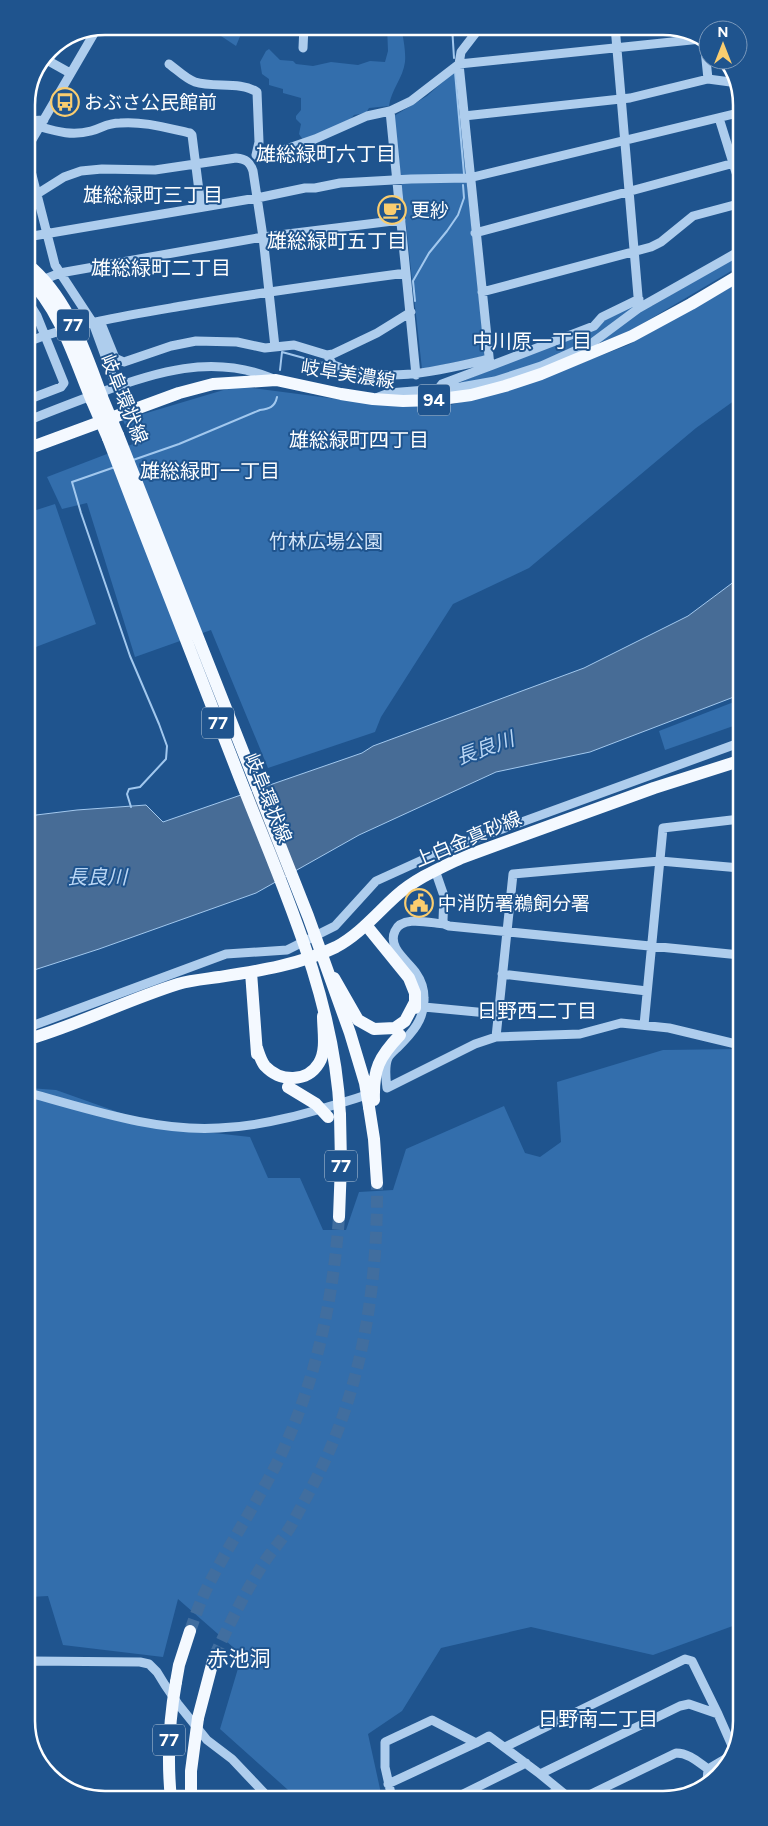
<svg xmlns="http://www.w3.org/2000/svg" width="768" height="1826" viewBox="0 0 768 1826" font-family="Figtree,'Noto Sans JP',sans-serif">
<rect width="100%" height="100%" fill="#1f548e"/>
<path fill="#336eac" d="M206,26H242L241,34L236,46Z
M387,26H401C403,37 406,51 405,62C403,78 391,90 389,106L369,108L366,113L354,115L349,121L303,140L299,134L301,124L296,119V116L301,110V98L283,93V89L269,85V79L262,74L260,62L266,51L269,49L280,60L293,61L296,64L313,66L331,62L358,65L370,61L385,62L388,51Z
M455,71L485,356L422,369L394,116L427,96Z
M738,255V267L630,331L485,387L459,383L603,321L642,301L652,306Z
M738,283V398L696,428L529,568L453,604L381,717L375,732L268,768L211,630L135,657L87,503L62,509L47,477L133,444L123,420L237,386L383,405L447,406L538,380L628,345Z
M55,504L96,624L28,650L27,513Z
M739,700V724L665,750L659,731Z
M740,1049L741,1623L653,1655L531,1627L441,1648L402,1711L368,1734L382,1798H297L220,1729L242,1655L178,1599L163,1657L63,1645L48,1596L30,1597L29,1088L56,1090L160,1127L250,1137L268,1178H300L323,1230H346L359,1192L393,1190L406,1149L504,1106L525,1153L540,1157L561,1142L557,1082L663,1050Z"/>
<path fill="#476c96" stroke="#a2c8ee" d="M739,578V695L590,752L496,772L359,835L256,893L99,949L28,972V816L77,810L146,805L163,822L362,753L373,746L584,668L688,616Z"/>
<g fill="none" stroke-linecap="round" stroke-linejoin="round">
<path stroke="#a2c8ee" stroke-width="2" d="M452,26L454,58
M455,72L464,174
M415,301L413,281L429,253L447,231L458,215L464,198L463,185
M280,370L282,352L322,363L324,362
M133,460L179,444L260,410C269,409 275,407 277,397
M115,467L72,482L81,513L130,656L159,724L167,746L166,759L140,787L129,789L127,794L131,807"/>
<path stroke="#416e9f" stroke-width="12" stroke-dasharray="12 6" stroke-linecap="butt" d="M190,1631C195,1617 200,1602 207,1588C229,1544 257,1503 279,1459C316,1381 333,1302 339,1217
M214,1657C229,1625 244,1594 263,1564C272,1550 284,1538 292,1524C302,1505 313,1486 322,1467C364,1379 378,1280 377,1183"/>
<path stroke="#aecded" stroke-width="9" d="M96,30L29,145L28,154L31,171L55,265L93,323L116,386
M303,48L304,26
M45,59L70,73
M169,64C176,69 186,79 195,82C214,88 240,81 257,92L259,142L256,155L260,158L315,139L367,116L390,111L411,101L459,64L701,39
M708,79L738,83
M390,111L416,375
M464,116L630,98L708,79L704,40
M719,118L738,179
M26,121L44,120
M41,127C58,132 73,136 91,131C103,128 106,123 120,123C143,121 167,128 190,133L192,135L201,207
M37,194L64,177L81,171L102,169L155,170L236,158C246,159 250,162 253,171L263,237L275,347
M475,233L738,162
M27,237L257,198L305,188H315L340,183L411,179L469,178L738,113
M40,281L60,273L263,237L401,220
M482,292L651,247L661,242L693,216L738,204
M27,300L37,316L64,383L61,387L27,400
M639,308L738,252
M100,321L115,358L124,362L171,346L196,341L237,342L265,348L294,345L327,355L333,354L377,333L411,312
M27,342C77,323 129,315 182,306C256,293 331,283 406,273
M327,355L333,365C384,385 438,371 489,359
M490,366L594,326L602,317L639,299
M438,389L461,387L495,381L541,366L592,343L639,308L615,26
M376,398L389,393L438,389L442,384L490,366L459,64L461,52L481,26
M27,421C51,411 75,402 99,393C155,372 212,354 271,378
M435,870L444,896L443,920L444,924L449,926L740,955
M444,924C430,923 402,915 395,931C387,948 408,961 416,973C421,980 424,989 424,998C425,1019 412,1033 398,1047C395,1050 390,1054 388,1058C384,1067 386,1079 387,1088L475,1044L496,1037L580,1034L621,1023L669,1028L740,1045
M502,974L647,991
M424,1007L498,1014
M644,1025L663,828L740,819
M29,1027L226,954L287,950L335,926L376,881L442,851L739,743
M496,1037L513,874L660,861L740,868
M29,1093C89,1109 156,1132 219,1128C271,1126 321,1109 370,1094
M30,1663L32,1661L140,1662L149,1664L157,1672L165,1685L178,1704L207,1740L232,1759L269,1798
M505,1747L685,1659L692,1661L718,1714L733,1748
M540,1774L680,1706L689,1704L718,1714
M388,1784L476,1743
M703,1785L707,1781L708,1769L730,1756
M587,1796L676,1753C689,1753 698,1762 708,1769
M682,1796L701,1786
M457,1797L526,1763
M546,1797L559,1790
M392,1798L385,1767V1742L432,1720L476,1743L489,1736L540,1774L567,1796"/>
<path stroke="#f4f9ff" stroke-width="12" d="M102,397L118,435
M92,401L108,438
M27,449L179,393L213,384L276,380L341,394L373,399L403,401L434,400L471,395L505,386L541,374L632,336L691,304L738,276
M366,925L409,978L415,993V1008
M251,972L257,1054
M334,978L358,1020L374,1029L395,1028L405,1021L415,1002
M29,1039C80,1024 127,1000 178,984C191,980 205,979 219,977C258,971 299,965 336,947C359,935 377,913 396,896C415,879 438,869 461,858L654,788L739,761
M257,1048C259,1054 261,1061 265,1066C280,1082 307,1083 319,1063C327,1050 323,1031 323,1016
M369,1107L374,1139L377,1183
M339,1217L341,1164L340,1115
M176,1682L179,1665L190,1631
M198,1718L214,1657"/>
<path stroke="#f4f9ff" stroke-width="12" d="M27,264C68,297 84,349 102,397
M27,277C61,311 74,358 92,401
M118,435L308,916L350,1033L365,1083L369,1107
M108,438C151,551 195,664 239,776C281,884 335,997 340,1115
M288,1087L316,1104L328,1117
M374,1100C373,1069 379,1057 400,1035
M171,1799C167,1760 169,1721 176,1682
M191,1799V1771L198,1718"/>
</g>
<defs>
<symbol id="bus-ring" viewBox="-11 -11 22 22"><circle r="9.5" fill="#1f548e" stroke="#facd6f" stroke-width="1.5"/><path d="M-5-6H5V4H4V6H2V4H-2V6H-4V4H-5ZM-3.5-4V0h7V-4ZM-3.5 1.2v1.5H-2V1.2ZM2 1.2v1.5H3.5V1.2Z" fill="#facd6f"/></symbol>
<symbol id="cafe-ring" viewBox="-11 -11 22 22"><circle r="9.5" fill="#1f548e" stroke="#facd6f" stroke-width="1.5"/><path d="M-5.5-4.5H6V0H3Q3 3.5 0 3.5H-2.5Q-5.5 3.5-5.5 0ZM3-3.2v2h1.7v-2ZM-6 4.5H4V6H-6Z" fill="#facd6f"/></symbol>
<symbol id="civic-ring" viewBox="-11 -11 22 22"><circle r="9.5" fill="#1f548e" stroke="#facd6f" stroke-width="1.5"/><path d="M-.6-6.5H3V-4.5H.6V-3L4-1V1h2V6H-6V1h2V-1L-.6-3ZM-1.2 2.5V6h2.4V2.5Z" fill="#facd6f"/></symbol>
</defs>
<g fill-rule="evenodd">
<use href="#bus-ring" x="49" y="86" width="32" height="32"/>
<use href="#cafe-ring" x="376" y="194" width="32" height="32"/>
<use href="#civic-ring" x="403" y="887" width="32" height="32"/>
</g>
<g text-anchor="middle" dominant-baseline="central" stroke-width="4" stroke-linejoin="round" paint-order="stroke">
<g fill="#1f548e" stroke="#bcccdd" stroke-width="1">
<rect x="57" y="309.5" width="32" height="31" rx="4"/>
<rect x="418" y="384.5" width="32" height="31" rx="4"/>
<rect x="202" y="707.5" width="32" height="31" rx="4"/>
<rect x="325" y="1150.5" width="32" height="31" rx="4"/>
<rect x="153" y="1724.5" width="32" height="31" rx="4"/>
</g>
<g font-size="18" font-weight="bold" fill="#fff">
<text x="73" y="325">77</text>
<text x="434" y="400">94</text>
<text x="218" y="723">77</text>
<text x="341" y="1166">77</text>
<text x="169" y="1740">77</text>
</g>
<g font-size="19" fill="#fff" stroke="#1f548e" text-anchor="start">
<text x="84" y="102">おぶさ公民館前</text>
<text x="411" y="210">更紗</text>
<text x="438" y="903">中消防署鵜飼分署</text>
</g>
<g font-size="19" fill="#fff" stroke="#1f548e">
<text transform="translate(348 374) rotate(9)">岐阜美濃線</text>
<text transform="translate(124 399) rotate(68)">岐阜環状線</text>
<text transform="translate(268 798) rotate(68)">岐阜環状線</text>
<text transform="translate(468 839) rotate(-23)">上白金真砂線</text>
</g>
<g font-size="19" fill="#d4e6f9" stroke="#1f548e">
<text x="326" y="541">竹林広場公園</text>
</g>
<g font-size="20" fill="#fff" stroke="#1f548e">
<text x="326" y="154">雄総緑町六丁目</text>
<text x="153" y="195">雄総緑町三丁目</text>
<text x="337" y="241">雄総緑町五丁目</text>
<text x="161" y="268">雄総緑町二丁目</text>
<text x="532" y="341">中川原一丁目</text>
<text x="359" y="440">雄総緑町四丁目</text>
<text x="210" y="471">雄総緑町一丁目</text>
<text x="537" y="1011">日野西二丁目</text>
<text x="598" y="1719">日野南二丁目</text>
</g>
<g font-size="20" font-style="italic" fill="#bad6f4" stroke="#1f548e">
<text transform="translate(485 748) rotate(-20)">長良川</text>
<text x="97" y="877">長良川</text>
</g>
<g font-size="21" fill="#fff" stroke="#1f548e">
<text x="239" y="1658">赤池洞</text>
</g>
</g>
<path d="M0 0H768V1826H0ZM105 35H663A70 70 0 0 1 733 105V1721A70 70 0 0 1 663 1791H105A70 70 0 0 1 35 1721V105A70 70 0 0 1 105 35Z" fill="#1f548e" fill-rule="evenodd"/>
<path fill="none" stroke="#fff" stroke-width="2.5" d="M105 35H663A70 70 0 0 1 733 105V1721A70 70 0 0 1 663 1791H105A70 70 0 0 1 35 1721V105A70 70 0 0 1 105 35Z"/>
<g transform="translate(723 45)"><circle r="24" fill="#1f548e" stroke="#7998bb"/>
<path d="M0-4L9 19L0 12L-9 19Z" fill="#facd6f"/>
<text y="-8" font-size="14" font-weight="bold" text-anchor="middle" fill="#ffffff">N</text>
</g>
</svg>
